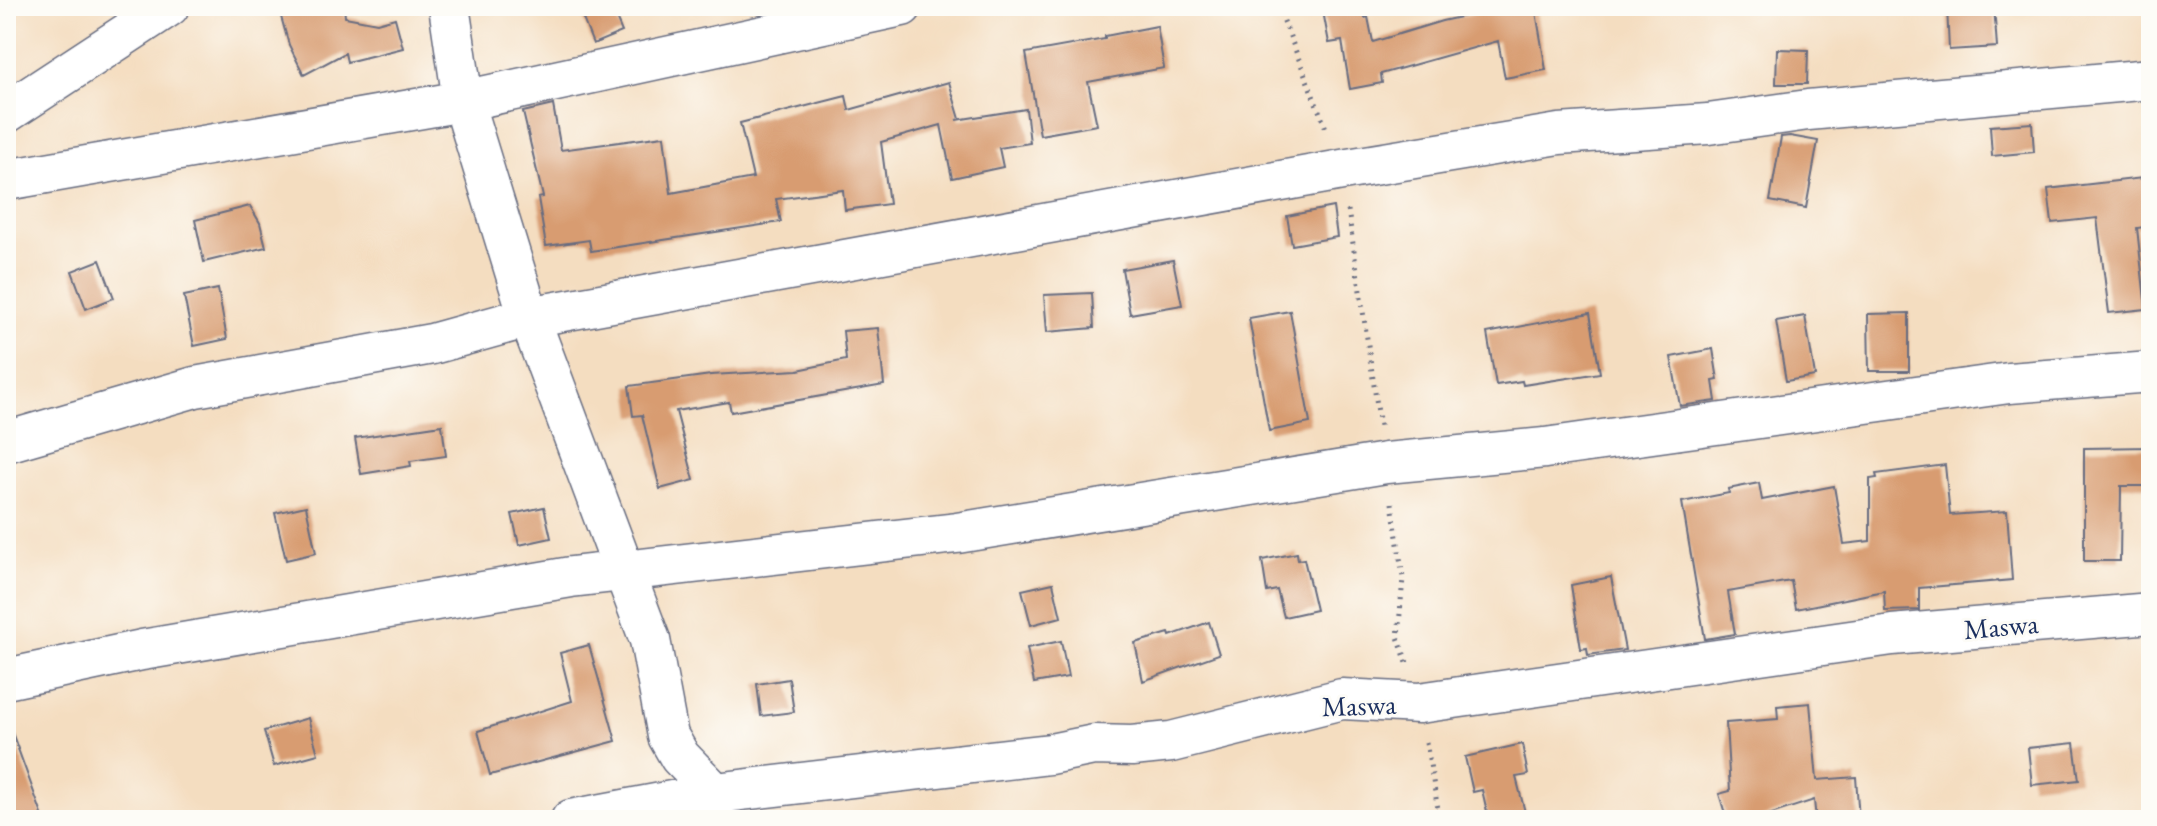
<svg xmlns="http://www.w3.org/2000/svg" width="2157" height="826" viewBox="0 0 2157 826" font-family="'EB Garamond',serif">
<rect width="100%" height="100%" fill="#fdfcf7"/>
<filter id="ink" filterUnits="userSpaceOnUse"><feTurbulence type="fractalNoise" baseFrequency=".0125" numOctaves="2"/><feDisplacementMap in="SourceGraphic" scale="16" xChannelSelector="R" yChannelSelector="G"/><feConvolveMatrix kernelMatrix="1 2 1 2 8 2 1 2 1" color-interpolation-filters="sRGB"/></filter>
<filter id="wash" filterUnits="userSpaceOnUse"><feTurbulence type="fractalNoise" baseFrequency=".006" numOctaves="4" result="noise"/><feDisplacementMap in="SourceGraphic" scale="32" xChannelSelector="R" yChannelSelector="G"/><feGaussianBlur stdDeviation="1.8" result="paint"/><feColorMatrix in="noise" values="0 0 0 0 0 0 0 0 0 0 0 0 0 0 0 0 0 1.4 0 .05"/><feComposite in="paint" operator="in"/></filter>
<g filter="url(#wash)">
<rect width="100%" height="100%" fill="#f4ddc0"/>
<g id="blocks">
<path fill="#d89c71" d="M278,6H344L345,17L377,23L395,18L403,48L347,62L345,53L304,75L289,45Z
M578,6H611L622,32L593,44Z
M1322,6H1363L1365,18L1368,17L1373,42L1442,21L1497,9L1535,6L1546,70L1505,78L1498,41L1381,74L1382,83L1350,89L1342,41L1329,43Z
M1947,6H1994L1997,47L1949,50Z
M1157,26L1164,68L1088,82L1097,125L1040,135L1026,53L1105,39V36Z
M1777,49L1808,50L1807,84H1776Z
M949,82L960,119L956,120L1026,109L1030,143L999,148L1003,167L952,178L941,125L881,142L889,204L845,210L843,190L776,199L781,222L591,251L589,240L546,246L538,198L543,197L523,112L553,105L561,150L664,136L671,193L753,178L740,123L846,96L849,110Z
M2032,123L2034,152L1992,156L1990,126Z
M1790,136L1818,141L1806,208L1770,201L1781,137Z
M2151,177V226L2137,228L2146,309L2109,313L2097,218L2052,223L2048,189Z
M250,206L260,223L266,247L204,262L195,220Z
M1333,207L1337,237L1292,245L1287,216Z
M100,260L114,298L86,309L72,271Z
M1173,260L1182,305L1130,314L1122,269Z
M218,289L227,339L194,346L184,296Z
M1092,293L1094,328L1047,332L1044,295Z
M1290,311L1310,423L1269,431L1249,318Z
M1590,313L1600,373L1523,385L1522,381L1496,385L1487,333Z
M1909,313V371H1869L1868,314Z
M1805,316L1815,376L1786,381L1776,321Z
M878,328L884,385L731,412L729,402L676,411L694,480L660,489L642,415L633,416L629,386L711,375L798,370L846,360L843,331Z
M1713,349L1718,380L1713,381L1716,401L1680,406L1671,357Z
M442,425L446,456L410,461L411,466L361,474L355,438Z
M2151,447V486H2121L2120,561H2084V448Z
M1945,465L1950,515L2007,511L2012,580L1919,588V610L1885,611L1884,591L1796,609L1791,581L1728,592L1735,634L1705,639L1682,502L1729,493L1728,489L1759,483L1762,500L1834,486L1844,544L1870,541V479L1877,478L1876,474Z
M306,506L316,553L286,560L275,513Z
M544,507L551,538L519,545L512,514Z
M1297,553L1298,560L1304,559L1316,610L1284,617L1277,590L1267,592L1262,560Z
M1611,577L1625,650L1588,655L1587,648L1581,649L1571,585Z
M1053,583L1061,617L1031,625L1022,590Z
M1209,622L1219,654L1143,681L1135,643L1169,633L1170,636Z
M1061,641L1068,677L1034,683L1027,648Z
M589,645L616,741L490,775L478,731L572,701L560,653Z
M789,679L794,712L761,716L757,684Z
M1810,703L1817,780L1856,777L1859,820H1816L1814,800L1753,820H1727L1719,794L1730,791L1726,723L1778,719L1777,706Z
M308,718L318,754L274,766L264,731Z
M6,727H10L44,820H6Z
M2074,743L2079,780L2032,785L2028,748Z
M1522,744L1528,775L1516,777L1527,820H1489L1482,790L1473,792L1465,757Z"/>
</g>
</g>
<g filter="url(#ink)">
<use href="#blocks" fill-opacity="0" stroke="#676c80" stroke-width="2"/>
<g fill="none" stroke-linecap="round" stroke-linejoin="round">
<defs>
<path id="minor" d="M449,6L463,101L529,317L650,640L668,736L680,757L715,793L721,813
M6,113L169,6
M6,180L463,101L902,6
M6,442L195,387L432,344L529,317L1342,170L1559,134L1708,124L1808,110L2151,79
M6,679L142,650L571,577L957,533L1386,463L1545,448L2009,383L2151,372
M571,820L715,793L1050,754L1094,745L1132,746L1171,742L1342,699L1419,703L1892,635L2151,613"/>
</defs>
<use href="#minor" stroke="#676c80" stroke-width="43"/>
<path stroke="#676c80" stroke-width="5" stroke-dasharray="2 6" stroke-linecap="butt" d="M1278,6L1327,131
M1348,210L1380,426
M1392,503L1403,578L1398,637L1407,663
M1426,742L1440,820"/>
<use href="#minor" stroke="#fff" stroke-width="40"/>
</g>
</g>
<g text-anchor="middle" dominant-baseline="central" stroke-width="6" stroke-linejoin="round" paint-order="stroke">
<g font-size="28" fill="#1b2f5e" stroke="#fdfcf7">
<text transform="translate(2001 626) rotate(-5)">Maswa</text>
<text transform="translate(1359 705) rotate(-2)">Maswa</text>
</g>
</g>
<rect width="2157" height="826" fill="none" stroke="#fdfcf7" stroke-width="32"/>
</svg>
